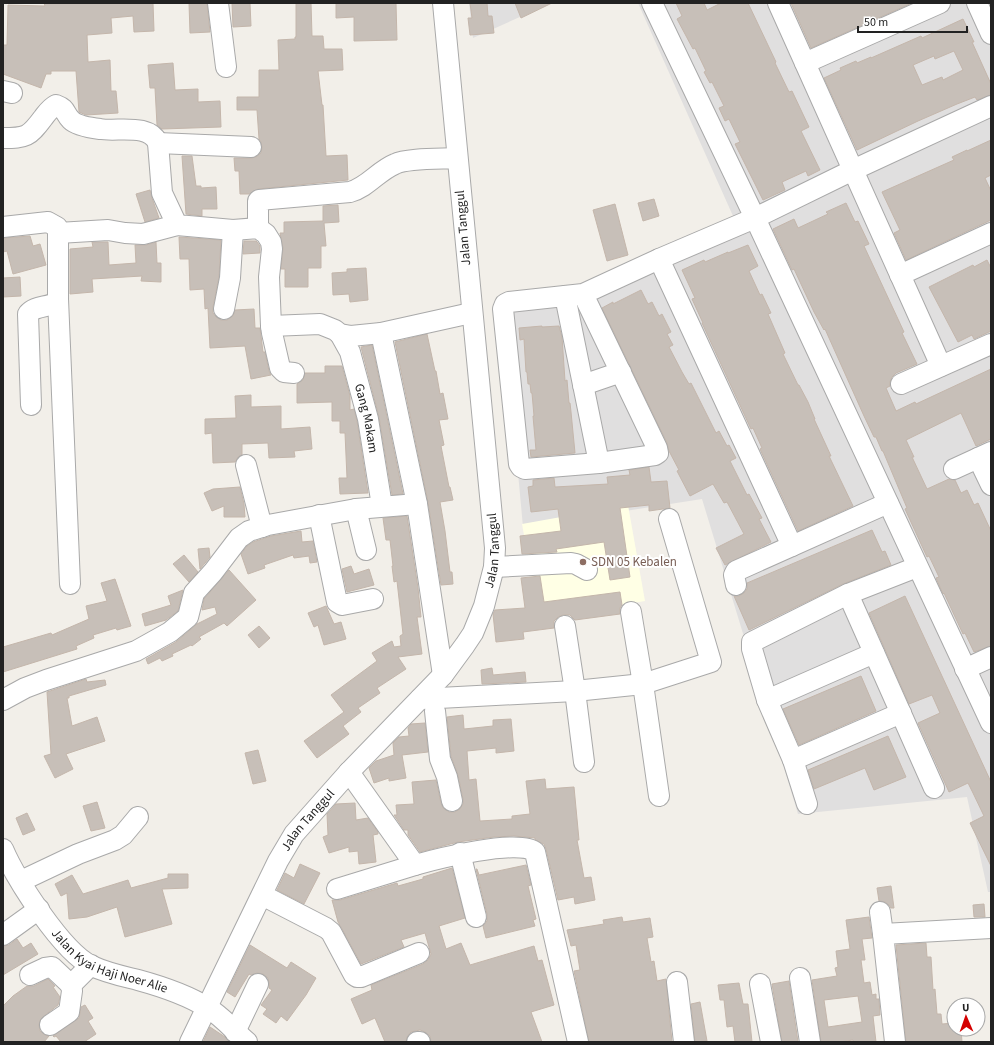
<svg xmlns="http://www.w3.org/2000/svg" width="994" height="1045" viewBox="0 0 994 1045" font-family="'Source Sans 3',sans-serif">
<rect width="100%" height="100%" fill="#f2efe9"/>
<path fill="#e0dfdf" d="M469,3H551L473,38Z
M638,3H991V892H988L967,797L798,814L702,499L523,527L502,300L563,297L733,216Z"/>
<path fill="#ffffe5" d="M628,505L645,601L539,619L522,524Z"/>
<path fill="#c7bfb8" stroke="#c4b6ab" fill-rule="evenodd" d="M44,3H153L154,31L134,32L133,16L111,18L112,33L87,35L88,62L110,60L111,91H116L118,113L86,115L79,112L76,71H51V74H46L41,88L3,74V45H7L8,5L45,6Z
M189,3H207L210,32L190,33Z
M232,3H250L251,26L233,27Z
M296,3H311L312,36H323L324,49H342L343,70L318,71L322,105H323L326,156L347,155L348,180L258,189L249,194H240L239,171H235L234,158H251L256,157L261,153L262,147L261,142L259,139L257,110H237V97H259V70H279L278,40L295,39V37H296Z
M336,3H396L397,40L354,41V17L336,18Z
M470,3H487L488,16H492L494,33L470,35L468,18H472Z
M515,3H552L521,18Z
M676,3H704L707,10L721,3H748L776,62L775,63L789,92L792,91L809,127L801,131L820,170L808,176L806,171L782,182L785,190L763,200L735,144L740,142L729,119L725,121L719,108L724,106L712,82L710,83L704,72L706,71L695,48L693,49L677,19L682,16Z
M791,3H912L811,48Z
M963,19L974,42H972L991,84V95L977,100L975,97L957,104L918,121L857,150L824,78L841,70L840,68L856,61L857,63L871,57V58L921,36L922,38ZM954,51L963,70L943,80L942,77L922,85L913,65L934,56L935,59Z
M173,63L175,90L198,89V102L220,101L221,127L162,129L157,125L155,88H150L148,65Z
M991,140V175L985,178L991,191V220L906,260L894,233L900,230L882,192L954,160L952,157L967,150V151Z
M182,156H192L196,186H201V188L216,187L217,209H202V216L186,214Z
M150,190L152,198L159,218L145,222L136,194Z
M654,199L659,216L643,221L638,203Z
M846,203L855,222L858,221L869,244L864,246L904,332L902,333L916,362L917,364L896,373L892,377L890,382V386L886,388L896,411L915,402L916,404L991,369V439L976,446L961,413L906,440L914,457H912L927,489L949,479L955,480L961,493L967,490L974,505L978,503L991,531V646L974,652L965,633L963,634L944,593L943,594L936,578L939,577L929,556L927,557L905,509L907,508L883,451H882L876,437H874L864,416L825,329L824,330L814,312L794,269L792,270L773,229L794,219L798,228L828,214L826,212Z
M615,204L628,255L607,261L593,210Z
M338,205L339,222L324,223L326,246H321V268H308V287H285V269H281L283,248L280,233H284V222L323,221V206Z
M30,236L33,246L40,244L46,265L13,274L7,251L3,252V238Z
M179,237L221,240L219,277L213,307V313L216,317L221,320H227L233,316L235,310L254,309L255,328H260L263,352H265L269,371L271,375L251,379L245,346L210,348L208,308L205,309L204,289L190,290L189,259H180Z
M244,241H256L257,242L260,246V253L243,254Z
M92,242H108L109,265L136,263L135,245H146L156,242L157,263H161V282L141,281L142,276L92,279L93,292L70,294V249L93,247Z
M748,245L758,266L749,271L760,295L762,294L771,313L768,314L785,353L783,354L798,385H799L808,402L815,419H814L831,456H829L853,506L798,531L760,449L762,448L753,428L751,429L702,323H703L692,299L695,298L682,270L704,260L705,262L728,252V253Z
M987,260L991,268V331L974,339L972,335L958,342L929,287L973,265L974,267Z
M366,268L368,300L350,302L349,294L333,295L332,273L347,272V269Z
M20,277L21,296L3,297V278Z
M641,290L648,304L652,302L659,316L662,314L671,332L667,334L673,345L669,347L682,372L689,384L691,383L716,433L719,431L727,446L729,445L736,458L730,461L747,495L749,494L762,518L759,519L771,542L725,565L716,548L744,534L727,502L724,503L713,484L690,496L677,471L679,470L669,451L667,443L602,308L613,302V304Z
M542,326V327L559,326L562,337L565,381L567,380L569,403H570L571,412L575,453L531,457L530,450H536L533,416H534L532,393H531L530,384H528L527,372H526L524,339L520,340L519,328Z
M427,334L435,371H436L440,394L443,393L448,419L439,420L444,445L441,446L449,487H450L453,500L440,502L445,531L450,572H452L453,584L441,585L428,502L395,342Z
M372,345L403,494L392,495L379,417L361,347Z
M325,366H342L350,396V410L354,409L357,421L368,493L340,494L339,478H347L345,433H340V421H332V402L297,403V384L303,380L305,373H325Z
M251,395V407L281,406V429L310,427L312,449L294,451L295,457L269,458L268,443L242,444V455L238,457L235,462L213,463L212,433L205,434V419L236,418L235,396Z
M649,467L651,482L667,481L670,508L649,511V505L620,508L630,577L610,580L604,542L556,549L557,552L522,554L520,536L561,531L558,509L531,512L528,487L533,486V480L554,478L555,487L608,484L607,477L630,475L629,470Z
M240,487L244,504L245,517H224V506L212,511L204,493L213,489Z
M407,516L418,588L421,617H417L422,654L398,657L406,669L377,688L380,693L358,708L361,712L343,726L349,734L317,758L304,741L344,712L331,695L377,661L372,653L392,641L394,647L401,646L400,636L403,634L397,581L394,582L392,566H393L390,540H386L383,518Z
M872,530L882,552L885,551L891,565L843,584L749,630L734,596H739L744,593L747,589V583Z
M301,531L302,542L313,541L317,562L310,563L309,556L294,558L293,555L264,565L265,568L248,574L241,554L247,546L253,542L271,536Z
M209,548L210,557L200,569L198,549Z
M184,555L198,572L189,582L173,564Z
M351,566L354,574L369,569L374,585L347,592L342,569Z
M229,570L256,600L227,626L224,623L199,637L201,639L192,646L191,645L172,654L173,656L162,661L160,658L148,664L146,659L176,642L197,624L217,614L215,607L202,610L204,599Z
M540,576L544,602L620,592L622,605L620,608V614L575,620L570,615H563L558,617L554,621V628L523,632L524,639L496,642L493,614L495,610L525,608L521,578Z
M115,579L131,626L117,630L116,628L93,635L94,638L76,646L77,649L3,672V647L51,633L52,635L89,619L86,606L107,601L101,583Z
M183,590L178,611L166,620L145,626L142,614L171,605L168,596Z
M905,596L991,782V866L970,823L984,816L973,793L968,783L949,792L918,723L940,713L932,695L909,704L869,613Z
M326,606L334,624L341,622L346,639L324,645L318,625L314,627L308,613Z
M259,626L270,638L259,648L248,635Z
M492,668L493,675L525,672L526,682L482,684L481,670Z
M861,676L876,711L799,745L783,709Z
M86,679L87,682L105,680L106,685L69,696V698H67L72,726L97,717L105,741L66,754L73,769L55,778L44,756L51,754L47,692Z
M463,715L464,729L493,726V720L511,719L514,751L496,753V748L467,751L469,780L476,779L480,821L512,819V816L530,814L526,781L545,779L546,789L574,787L579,840H577L584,878L591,877L595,900L575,904L574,897L558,900L546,849L544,844L535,840V838L514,836L494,837L458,842L420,852L408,835V830H404L394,815H397L396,805L414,804L412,782L436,780L441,803L443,808L449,812H455L460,809L463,804V799L458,775L451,756L447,717Z
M425,723L428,752L402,755L406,778L389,781V778L374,783L369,768L376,761L394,755L393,743L399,737L409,736L408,728L411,724Z
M888,736L906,777L874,790L865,768L814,789L808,770Z
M258,750L266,781L253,784L245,753Z
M97,802L105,828L91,831L83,806Z
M355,803L356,820L368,818L378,832V834L373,835L376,862L359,864L358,851L349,852V847L329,853L323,837L328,835L327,814L336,804Z
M27,813L35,830L23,835L16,818Z
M300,864L320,873L304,904L277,890L285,873L294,878Z
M526,865L531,885L528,886L536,919L533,920L535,926L486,938L483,926L487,921V914L476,869H477L479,875Z
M452,868L465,918L439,926L446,949L461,943L470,965L534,946L538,961L542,960L554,1005L531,1012L542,1042H431L430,1036L425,1032L420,1030L411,1032L407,1037L406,1042H385L375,1018L362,1024L351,999L372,990L371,985L423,964L428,960L431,954L425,933L401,940L404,947L361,964L341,927L338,922L332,900H340L397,883L398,886L423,879V877Z
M168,874H188V888L162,889L172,924L125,937L117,907L87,917L69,919L67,893L61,896L55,884L72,875L83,894L128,880L131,888L168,878Z
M891,886L894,908H891L889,905L885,902L879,901L877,888Z
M984,904L985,917H974L973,905Z
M622,917L623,922L650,918L653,937L647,938L651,962L654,961L657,981L666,979L672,1042H589L574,971L580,970L576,945L571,946L567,930L604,924L603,920Z
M869,917L872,938L862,939L865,960H861L864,983L870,982L872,995L876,994V999H879L880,1015L873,1016L876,1042H853V1040L839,1042H821L812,980L837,976L835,968L838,967L836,951L850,949L846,920ZM858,996L862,1022L828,1027L824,1000Z
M17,939L23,948L31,943L38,954L3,975V946L9,945Z
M926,943L927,957H931L933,990L935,989L937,1014H941L942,1024L954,1023V1029H961L962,1042H906L896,945Z
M250,945L287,968L291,962L316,978L306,995L287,1021L281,1016L276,1023L263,1014L267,1009L261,1005L272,990L269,988V983L268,978L263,974L257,973L251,975L249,974L235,997L227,992Z
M48,979L55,986L53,987L60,997L58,1005L44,1016L40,1020L39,1025L40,1031L45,1035L49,1036L44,1042H3V1006L13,996L27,986H34Z
M789,981L798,1042H782L772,984Z
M739,983L743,1004H748L752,1042H735L733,1026L727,1027L724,1000H720L718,985Z
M700,1002L707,1041L695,1042L691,1004Z
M85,1005L93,1018L88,1021L96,1034L84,1042H61L56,1036L54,1037L53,1036L79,1018L81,1007Z
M210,1027L225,1037L230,1042H203Z"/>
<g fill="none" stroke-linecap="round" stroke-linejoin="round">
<defs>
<g id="minor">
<path d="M218,3L226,67"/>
<path d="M652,3L755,218L991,723"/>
<path d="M778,3L941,366"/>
<path d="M977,3L991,34"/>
<path d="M805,63L940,3"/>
<path d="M3,91L12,93"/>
<path d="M3,138C26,138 29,137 43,118C47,113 50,108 56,105C67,109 64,113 71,120C77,126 92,128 100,129C118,132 149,123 158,143L162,193L177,225L233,230L258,228L266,234L271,242L272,249L269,277L271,326L272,333L280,368L284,372L294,373"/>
<path d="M158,143L251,147"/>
<path d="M3,227L48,222L57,227L58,233V299L70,584"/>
<path d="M258,228V201L259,200L350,192C368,187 378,171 395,164C407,158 442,159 457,158"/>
<path d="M58,233L108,230L125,233L143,234L177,225"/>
<path d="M659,259L792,546"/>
<path d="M900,275L991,233"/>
<path d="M583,294L657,448L658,453L655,455L599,463L525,469L521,467L519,464L503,309L505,304L509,302L583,294L659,259L755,218L853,170L991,106"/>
<path d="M565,296L599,463"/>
<path d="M224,309L230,278L233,230"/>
<path d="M271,326L320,324L335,330L340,334L351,336L381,333L471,313"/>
<path d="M381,333L417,504L443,675"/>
<path id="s1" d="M340,334L350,352L368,419L382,506"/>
<path d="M901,384L991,344"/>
<path d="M583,385L621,372"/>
<path d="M31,405L28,314C35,305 48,308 57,302L58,299"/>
<path d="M978,458L991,485"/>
<path d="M246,465L262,527"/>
<path d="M954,469L991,452"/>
<path d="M356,509L366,550"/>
<path d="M319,515L337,602L342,605L373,599"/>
<path d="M494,567L571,563L576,564L587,570"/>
<path d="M736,585L734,575L736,571L888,503"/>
<path d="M848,594L934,788"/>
<path d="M631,612L643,684L659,796"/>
<path d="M565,626L575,691L584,762"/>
<path d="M965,669L991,657"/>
<path d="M420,699L575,691L643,684L711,662L669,519"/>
<path d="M3,700L25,688L46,680L136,651L170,632L188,617L194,593L213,572L239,538L249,531L268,525L356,509L417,504"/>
<path d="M767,700L874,653"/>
<path d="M435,711L440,759L447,777L452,801"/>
<path d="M793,760L901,713"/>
<path d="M349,772L415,865C436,859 520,838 535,852L578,1042"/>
<path d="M807,804L793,760L767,700L752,649V642L848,594L917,567"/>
<path id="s2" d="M3,849C16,879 62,952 92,966C107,973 122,976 138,980C160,986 189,996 208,1008C223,1017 234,1031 247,1042"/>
<path d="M460,853L476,917"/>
<path d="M21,881L78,854L115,840L123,835L138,817"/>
<path d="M337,889L415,865"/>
<path d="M262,895L326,928L331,932L354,975L357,977H361L419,953"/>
<path d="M880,912L883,934"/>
<path d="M3,935L39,909"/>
<path d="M30,975L45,968L52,967L71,985L91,965"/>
<path d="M800,978L810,1042"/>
<path d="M677,982L684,1042"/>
<path d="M760,984L771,1042"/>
<path d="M50,1025L69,1012L72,991L71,985"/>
<path d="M235,1032L258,984"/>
<path id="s3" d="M190,1042L278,861L294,834L349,772L443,675L465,645L473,633L484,606L494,567L495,548L443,3"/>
<path d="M417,1042H420"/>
<path d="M895,1042L883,934L991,928"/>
</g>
</defs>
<use href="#minor" stroke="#a9a9a9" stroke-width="22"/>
<use href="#minor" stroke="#fff" stroke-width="20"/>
</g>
<circle fill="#8d6e63" stroke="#fff" stroke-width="1.5" cx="583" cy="562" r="4"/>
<g text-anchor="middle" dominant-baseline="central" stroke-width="4" stroke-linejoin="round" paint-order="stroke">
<g font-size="13" fill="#222" stroke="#fff">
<text transform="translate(463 228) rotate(-95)">Jalan Tanggul</text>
<text stroke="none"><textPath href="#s1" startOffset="89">Gang Makam</textPath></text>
<text stroke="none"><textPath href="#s3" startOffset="588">Jalan Tanggul</textPath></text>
<text stroke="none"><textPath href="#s3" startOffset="252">Jalan Tanggul</textPath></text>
<text stroke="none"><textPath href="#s2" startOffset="162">Jalan Kyai Haji Noer Alie</textPath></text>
</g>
<g font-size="13" fill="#785e54" stroke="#fff" text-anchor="start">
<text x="591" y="562">SDN 05 Kebalen</text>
</g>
</g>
<rect width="994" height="1045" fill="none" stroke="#222222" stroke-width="8"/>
<g transform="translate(966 1017) rotate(358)"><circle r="19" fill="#ffffff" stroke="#a7a7a7"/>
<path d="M0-3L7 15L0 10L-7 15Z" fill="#d40000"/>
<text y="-6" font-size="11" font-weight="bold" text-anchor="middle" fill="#222222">U</text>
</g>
<path d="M858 26v6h109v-6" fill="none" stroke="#222222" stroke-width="2"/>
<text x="864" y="26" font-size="12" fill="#222222" stroke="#ffffff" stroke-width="3" paint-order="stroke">50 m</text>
</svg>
